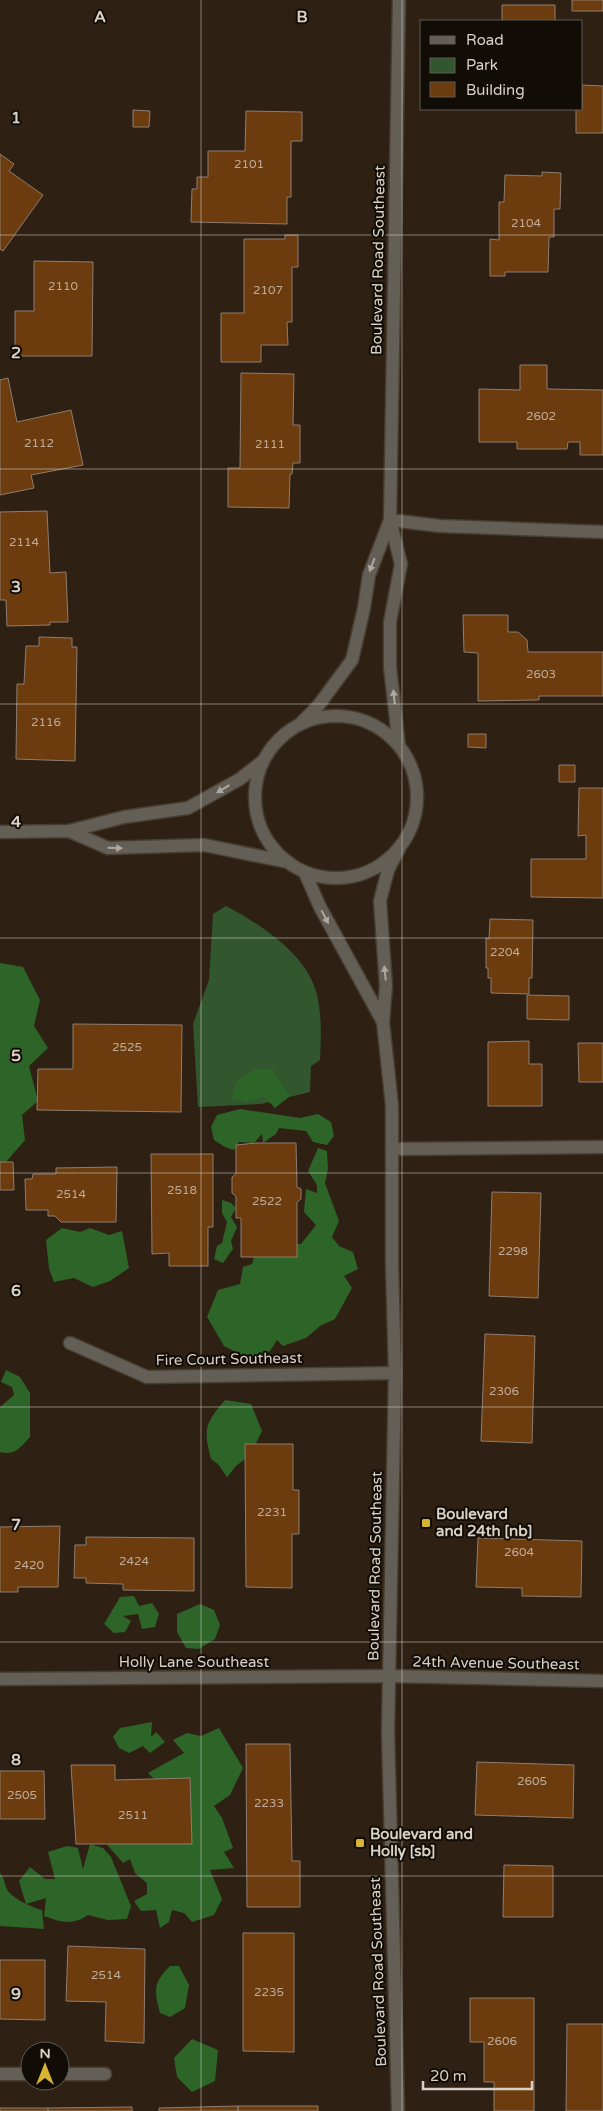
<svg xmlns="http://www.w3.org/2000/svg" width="603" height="2111" viewBox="0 0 603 2111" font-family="'Varela Round',sans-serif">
<rect width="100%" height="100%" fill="#2e2114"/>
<path fill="#32572e" d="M226,906C260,924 308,955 317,995C322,1017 321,1038 320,1060L311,1066L310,1092L261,1104L198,1107L193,1024L209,980L213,914Z"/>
<path fill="#2d6428" d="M0,963L23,967L40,1000L34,1026L48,1048L29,1066L38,1101L22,1115L25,1140L6,1162L0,1165Z
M255,1069H272L290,1096L275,1108L264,1097L248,1102L232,1099L236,1082Z
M240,1109L300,1118L318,1114L331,1122L334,1136L327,1145L313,1142L306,1131L279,1128L276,1134L263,1143L262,1134L254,1143L239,1142L234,1150L225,1147L214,1140L211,1127L217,1115Z
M318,1148L327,1151L328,1169L325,1183L339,1221L332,1237L339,1246L353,1252L358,1269L344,1276L352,1288L335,1319L320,1326L306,1338L283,1346L277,1340L270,1351L250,1359L224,1346L207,1317L218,1290L240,1284L243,1267L252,1264L255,1252L288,1244H301L316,1225L304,1212L306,1189L317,1193V1185L308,1171Z
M222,1200L231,1203L236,1208L231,1217L237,1227L231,1241L233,1249L223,1263L214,1259L217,1246L222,1243L227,1222L222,1213Z
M62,1228L80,1232L90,1228L109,1235L122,1231L129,1268L110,1281L93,1287L74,1278L54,1282L49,1269L46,1240Z
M6,1370L20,1377L30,1393V1437C21,1447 15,1456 0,1452V1407L14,1395L12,1387L1,1382Z
M225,1400L251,1404L262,1431L250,1455L236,1466L227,1477L218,1464L211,1459C203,1428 205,1424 225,1400Z
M134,1596L139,1606L152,1603L159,1614L155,1627L142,1629L138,1614L123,1616L131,1621L125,1632L114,1633L104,1624L120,1597Z
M200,1604L214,1610L220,1625L215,1639L199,1649L186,1648L177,1632V1614Z
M152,1722L151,1737L156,1732L165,1742L150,1753L143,1746L129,1753L119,1748L113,1737L120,1728Z
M219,1728L243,1768L230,1795L214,1806L222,1818L233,1848L224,1852L234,1868L210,1870L222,1899L214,1915L192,1922L184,1913L172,1910L169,1922L160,1928L156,1910L141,1911L134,1901L147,1894V1883L135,1873L130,1859L123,1863L97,1833L154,1779L148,1773L184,1753L173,1740L187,1733L201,1736Z
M90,1844L103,1848L111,1857L131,1906L127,1919L108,1920L88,1915C72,1926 61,1922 44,1916L46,1898L26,1904L19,1881L30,1867L45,1879H55L48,1852L67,1846L78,1848L83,1869Z
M0,1873C5,1878 4,1885 8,1891C14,1899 33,1908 42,1910L44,1929L0,1926Z
M170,1966H179L189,1985L185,2008L170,2017L160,2013C154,1990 153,1983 170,1966Z
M192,2039L218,2050L215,2081L192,2092L177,2077L174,2058Z"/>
<path fill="#6c3c0f" stroke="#8f7d6f" d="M572,0H603V11H572Z
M502,5H555V21H502Z
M582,85L603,86V133H576V109H582Z
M133,110L150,111L149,127H133Z
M246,111L302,112V141H291V197H287V224L191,222L192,189H197V177H208V151H245Z
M0,154L14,164L9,171L43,195L3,251L0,249Z
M542,172L561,173L560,209H554V237H549L548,272H505V276H490V239L499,240V202H504L505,175L542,176Z
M285,235H298V267H292V322H287L288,345H261V362H221V313H244V239H285Z
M34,261L93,262L92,356H15V311H34Z
M520,365H547V389L603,390V455H580V442H568L567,449H517V442H479V389L520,390Z
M241,373L294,374L293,425H300V463H293L292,474H290L289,508L228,507V468H240Z
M8,378L17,422L71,410L83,465L31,475L34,488L0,495V380Z
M47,511L50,573L66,572L68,622H50V625L7,626L6,600H0V512Z
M463,615H508V632H518L527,640L528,652H603V696H539V700L478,701V653L464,652Z
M39,637L72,638V647H77L75,761L16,759L17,684H24L26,646H39Z
M468,734H486V748L468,747Z
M559,765H575V782H559Z
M579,788H603V898L531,897V859H586V835L578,836Z
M490,919L533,920L532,978H529V994L491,993V978H488V968H486V938L489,939Z
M527,995L569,996V1020L527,1019Z
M73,1024L182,1025L181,1112L37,1110L38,1069H73Z
M529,1041V1064H542V1106H488V1042Z
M578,1043H603V1082H579Z
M256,1143H296L297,1187L301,1189V1199L297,1202V1257H241V1218H236V1196L232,1193V1177L236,1174V1145Z
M151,1154H213V1227H208V1266H169V1253L152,1254Z
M0,1162H13L14,1190H0Z
M117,1167L116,1222H61L55,1216H48V1210H26L25,1179H32L33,1174H56V1168Z
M492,1192L541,1193L538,1298L489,1296Z
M485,1334L535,1336L532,1443L481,1441Z
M245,1444H293V1490H299V1534H292V1588L246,1587Z
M60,1526L58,1587H18V1592H0V1527Z
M86,1537L194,1538V1591L123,1590V1584L86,1583V1578H74L75,1545H86Z
M478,1538L582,1541L581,1597L522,1596V1588L476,1587Z
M246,1744H290L292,1861H300V1907H247Z
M477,1762L574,1765L573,1818L475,1815Z
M71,1765H115V1780L190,1778L192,1844H76Z
M0,1771H44L45,1819H0Z
M504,1865L553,1866V1917H503Z
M243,1933H294V2052L243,2051Z
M68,1946L145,1949L144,2043L105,2041L106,2002L66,2001Z
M0,1960H45V2020L0,2019Z
M470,1998H534V2111H494V2082H484V2042H470Z
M567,2024H603V2111H566Z
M238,2106H318V2111H238Z
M238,2106V2111H159V2108Z
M132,2107V2111H48V2108Z
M0,2108H48V2111H0Z"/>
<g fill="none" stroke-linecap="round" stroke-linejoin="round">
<defs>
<path id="service" d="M392,1149L603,1147
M0,2074H30
M60,2074H105"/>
<path id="minor" d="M390,520L440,526L603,532
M70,1343L147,1377L395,1373
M0,1679L389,1676L603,1681"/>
<path id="tertiary" d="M399,0L390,520L401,564L390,622V667L399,746
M255 797a81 81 0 1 1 162 0a81 81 0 1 1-162 0Z
M301,723L318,706L352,660L364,608L369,575L390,520
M69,831L108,848L204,845L288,862
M0,832L69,831L124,817L188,808L240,779L263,761
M305,873L320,907L383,1022
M398,2111L388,1732L395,1373L392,1266V1106L383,1022L386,986L380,901L388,870L401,845"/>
</defs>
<use href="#service" stroke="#493d31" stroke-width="15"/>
<use href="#minor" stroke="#493d31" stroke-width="15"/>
<use href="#tertiary" stroke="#493d31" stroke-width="15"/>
<use href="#service" stroke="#635f57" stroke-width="12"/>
<use href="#minor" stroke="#635f57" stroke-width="12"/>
<use href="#tertiary" stroke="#635f57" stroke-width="12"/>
</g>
<defs><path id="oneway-solid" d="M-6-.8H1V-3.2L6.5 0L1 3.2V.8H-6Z" transform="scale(1.25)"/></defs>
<g fill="#b0a8a0">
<use href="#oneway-solid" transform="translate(372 565) rotate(111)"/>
<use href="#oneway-solid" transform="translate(394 697) rotate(-96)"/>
<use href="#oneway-solid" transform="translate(223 789) rotate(149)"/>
<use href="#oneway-solid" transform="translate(115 848) rotate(2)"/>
<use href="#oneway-solid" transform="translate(325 917) rotate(62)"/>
<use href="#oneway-solid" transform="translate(385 973) rotate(-96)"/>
</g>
<path fill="none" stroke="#d9d0c8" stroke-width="1" stroke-opacity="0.55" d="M201,0V2111M402,0V2111M0,235H603M0,469H603M0,704H603M0,938H603M0,1173H603M0,1407H603M0,1642H603M0,1876H603"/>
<g fill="#d7b434" stroke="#110c06" stroke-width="2">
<rect x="421" y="1518" width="10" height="10" rx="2.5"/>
<rect x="355" y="1838" width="10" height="10" rx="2.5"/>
</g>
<g text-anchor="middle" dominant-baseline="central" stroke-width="4" stroke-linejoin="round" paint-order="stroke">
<g font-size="12" fill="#beab9a">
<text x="249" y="164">2101</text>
<text x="526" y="223">2104</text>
<text x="63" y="286">2110</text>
<text x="268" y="290">2107</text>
<text x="541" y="416">2602</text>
<text x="39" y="443">2112</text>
<text x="270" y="444">2111</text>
<text x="24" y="542">2114</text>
<text x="541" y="674">2603</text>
<text x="46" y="722">2116</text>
<text x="505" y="952">2204</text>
<text x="127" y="1047">2525</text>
<text x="182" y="1190">2518</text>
<text x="71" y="1194">2514</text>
<text x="267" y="1201">2522</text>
<text x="513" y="1251">2298</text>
<text x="504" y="1391">2306</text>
<text x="272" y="1512">2231</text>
<text x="519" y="1552">2604</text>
<text x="134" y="1561">2424</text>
<text x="29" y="1565">2420</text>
<text x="532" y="1781">2605</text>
<text x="22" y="1795">2505</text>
<text x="269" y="1803">2233</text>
<text x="133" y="1815">2511</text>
<text x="106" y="1975">2514</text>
<text x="269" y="1992">2235</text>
<text x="502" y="2041">2606</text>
</g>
<g font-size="15" fill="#d9d0c8" stroke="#110c06">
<text transform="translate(378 260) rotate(-89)">Boulevard Road Southeast</text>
<text transform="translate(229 1359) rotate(-1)">Fire Court Southeast</text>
<text transform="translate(375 1566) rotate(-89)">Boulevard Road Southeast</text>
<text x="194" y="1662">Holly Lane Southeast</text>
<text transform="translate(496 1663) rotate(1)">24th Avenue Southeast</text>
<text transform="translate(378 1972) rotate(-92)">Boulevard Road Southeast</text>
</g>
<g font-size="15" font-weight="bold" fill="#d9d0c8" stroke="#110c06" text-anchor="start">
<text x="436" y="1514">Boulevard<tspan x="436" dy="17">and 24th [nb]</tspan></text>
<text x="370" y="1834">Boulevard and<tspan x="370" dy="17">Holly [sb]</tspan></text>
</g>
</g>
<g font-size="16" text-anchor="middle" font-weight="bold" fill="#d9d0c8" stroke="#110c06" stroke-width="4" stroke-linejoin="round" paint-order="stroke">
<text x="100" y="22">A</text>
<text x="302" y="22">B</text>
<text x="16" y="123">1</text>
<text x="16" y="358">2</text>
<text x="16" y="592">3</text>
<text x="16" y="827">4</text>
<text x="16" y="1061">5</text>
<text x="16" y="1296">6</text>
<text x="16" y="1530">7</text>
<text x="16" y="1765">8</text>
<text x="16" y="1999">9</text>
</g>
<rect x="420" y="20" width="162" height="90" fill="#110c06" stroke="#615a54"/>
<rect x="430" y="36" width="25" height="8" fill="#635f57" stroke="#615a54"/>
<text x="466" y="45" font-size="15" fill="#d9d0c8">Road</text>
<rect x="430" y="58" width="25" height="15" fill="#32572e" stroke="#615a54"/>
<text x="466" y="70" font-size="15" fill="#d9d0c8">Park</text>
<rect x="430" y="82" width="25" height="15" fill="#6c3c0f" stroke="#615a54"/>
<text x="466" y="95" font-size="15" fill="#d9d0c8">Building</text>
<g transform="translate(45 2066)"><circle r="24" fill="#110c06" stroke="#615a54"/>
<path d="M0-4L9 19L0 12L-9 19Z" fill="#d7b434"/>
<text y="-8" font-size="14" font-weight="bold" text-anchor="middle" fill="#d9d0c8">N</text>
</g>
<path d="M423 2081v8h109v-8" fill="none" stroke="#d9d0c8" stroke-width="2.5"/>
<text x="430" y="2081" font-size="15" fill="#d9d0c8" stroke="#110c06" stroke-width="4" paint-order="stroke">20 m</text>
</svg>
